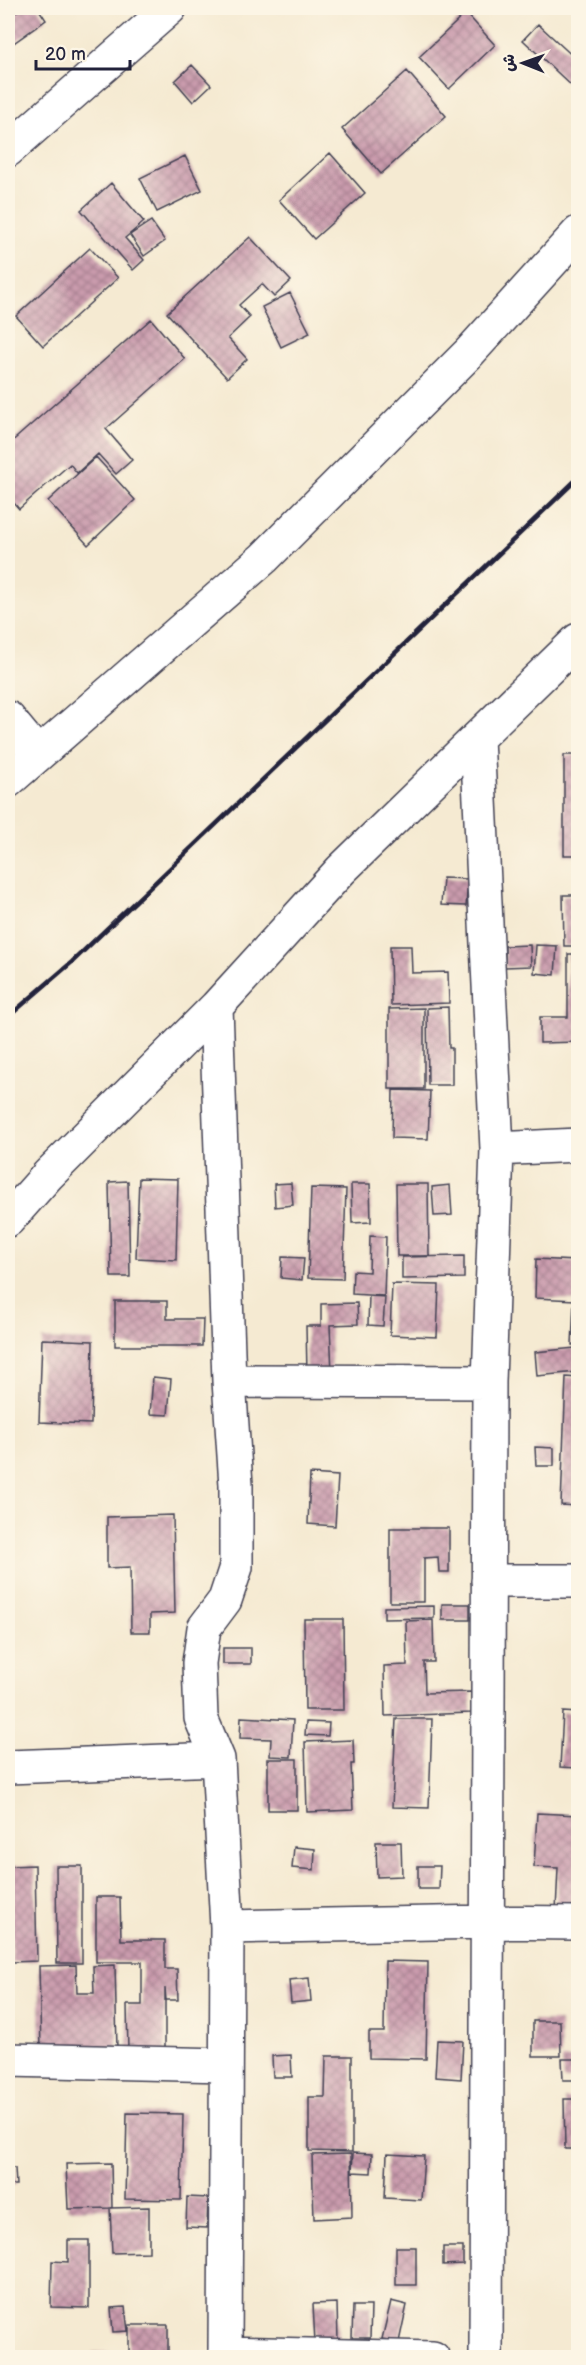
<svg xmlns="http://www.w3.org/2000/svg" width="586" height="2365" viewBox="0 0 586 2365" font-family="'Balsamiq Sans','Playpen Sans Arabic',sans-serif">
<defs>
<pattern id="building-cross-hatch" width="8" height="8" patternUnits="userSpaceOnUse" patternTransform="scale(1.5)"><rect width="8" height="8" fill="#ca9bad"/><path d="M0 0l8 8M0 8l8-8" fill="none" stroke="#a47e8e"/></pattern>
</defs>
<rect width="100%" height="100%" fill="#fcf5e5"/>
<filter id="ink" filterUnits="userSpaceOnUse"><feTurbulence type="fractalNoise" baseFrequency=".0167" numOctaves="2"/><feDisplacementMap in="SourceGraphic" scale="12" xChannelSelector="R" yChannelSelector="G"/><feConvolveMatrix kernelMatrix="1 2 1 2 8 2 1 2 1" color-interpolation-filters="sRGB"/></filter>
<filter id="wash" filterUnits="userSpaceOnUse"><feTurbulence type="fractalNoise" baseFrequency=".008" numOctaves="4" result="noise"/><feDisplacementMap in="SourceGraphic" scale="24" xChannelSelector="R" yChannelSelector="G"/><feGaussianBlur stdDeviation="1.35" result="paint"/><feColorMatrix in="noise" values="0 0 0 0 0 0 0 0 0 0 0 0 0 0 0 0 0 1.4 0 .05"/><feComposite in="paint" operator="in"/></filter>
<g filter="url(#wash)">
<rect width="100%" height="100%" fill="#f5ead2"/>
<g id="blocks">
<path fill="url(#building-cross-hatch)" d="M22,8H38L46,20L8,47V18Z
M466,13L495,45L449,89L419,57Z
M538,24L578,61V86L575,89L523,40Z
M192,65L211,85L193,102L175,81Z
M407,71L446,116L381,174L342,129Z
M330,153L365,193L314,239L279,200Z
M185,156L202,190L157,212L140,178Z
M111,183L144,222L125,238L144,260L133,270L81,210Z
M151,221L165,241L144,256L130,235Z
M250,237L291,281L274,297L262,284L239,305L250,317L228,338L247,359L227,378L167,313Z
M90,248L118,278L43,346L16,316Z
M290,293L310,333L281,347L262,307Z
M151,319L185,359L106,429L132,460L116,474L98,454L77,473L70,464L19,509L8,496V445Z
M96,457L135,500L88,545L48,501Z
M564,755H578V855H564Z
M443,878L468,879L466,906L441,905Z
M563,895H578V946H564Z
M530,945L531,966L505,967V946Z
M536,945L557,946L555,975L534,973Z
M390,946H411L412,973L448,972L449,1003L391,1005Z
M568,954H578V1042L540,1043V1017H568Z
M448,1007L449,1048H452V1085H428L427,1008Z
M424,1008V1089H389V1009Z
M393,1090L430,1091L428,1139L392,1138Z
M139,1178L178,1179L176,1260L136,1258Z
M128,1181L130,1277H111L109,1182Z
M291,1183L293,1205L275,1207L274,1184Z
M351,1184H370L371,1222L352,1223Z
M396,1184H428L429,1256H397Z
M450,1185L452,1215L434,1216L432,1187Z
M311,1188L346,1189L343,1279L308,1278Z
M370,1236L386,1237L384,1296L352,1294L353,1271L369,1272Z
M464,1256V1278L402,1279V1257Z
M282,1257L304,1258L302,1280L281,1278Z
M536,1259L576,1261L575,1300L535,1298Z
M392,1284L439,1285L437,1337L390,1335Z
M369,1296L385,1297L383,1326L368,1325Z
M574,1300L578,1301V1345H572Z
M115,1301H167V1319H203L202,1346H115Z
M357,1303L358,1324L330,1325L332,1373H307L306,1326H321V1304Z
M42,1339L93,1341L91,1424L39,1422Z
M575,1348L577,1372L537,1376L535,1352Z
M153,1377L171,1379L168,1415L150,1414Z
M566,1377L578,1378V1506L561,1505Z
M535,1447L554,1448V1466H536Z
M310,1474L338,1476L335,1526L308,1524Z
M173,1515L175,1613L150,1614V1632H131L130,1567L107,1568V1517Z
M390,1528H449V1572H439L438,1557L424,1558V1602H390Z
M442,1604H470V1620H442Z
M434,1606V1618L384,1619V1607Z
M304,1619H343L344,1710H305Z
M433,1620L434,1662H424L425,1693L471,1692V1713L385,1716L384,1666L407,1665L406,1621Z
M223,1648H251V1664H223Z
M563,1712L578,1713V1768L560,1767Z
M241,1717L293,1720L291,1757L270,1756L271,1739L240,1738Z
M396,1719H432L429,1808L392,1807Z
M306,1722L329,1723L328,1736L305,1735Z
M353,1740L354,1764H351L353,1810L307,1812L305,1742Z
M268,1759H297V1810H268Z
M537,1813L578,1815V1912L556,1911L558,1868L534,1867Z
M376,1842H401L402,1876L377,1877Z
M294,1847L315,1849L314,1870L292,1868Z
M35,1865L37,1961L12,1962L9,1866Z
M56,1866H82V1963H57Z
M418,1866H440L439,1889H418Z
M96,1897H120L121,1940H165V1969H177L178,2000H166L165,1988V2052H128L127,2005H142V1962H96Z
M385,1961L428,1962L426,2059L369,2058V2032H384Z
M76,1965L77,1993H94L93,1966L115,1965L117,2049L41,2051L39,1966Z
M309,1978L311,2001L291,2003L289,1980Z
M533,2021H560L561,2056H533Z
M437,2040L463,2041L461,2079L435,2077Z
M291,2055L292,2077H273L272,2056Z
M326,2056H352V2152L309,2151V2097H325Z
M562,2059H578V2080H563Z
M564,2099H578V2149H565Z
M127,2113L183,2114L181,2200L125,2199Z
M353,2153L372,2154L371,2173L352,2172Z
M351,2154L352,2217L314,2219L312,2155Z
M387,2154L424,2156L421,2200L385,2198Z
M111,2163L112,2208L68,2209L66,2164Z
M8,2168H15L16,2185H8Z
M187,2197L208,2198L207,2228L186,2227Z
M149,2207V2252L112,2253L110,2208Z
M68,2240H89V2308L51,2307L52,2261L68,2262Z
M396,2247H416V2285H396Z
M443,2247H463V2264L443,2265Z
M391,2301L407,2305L399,2342L382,2339Z
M337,2303L338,2342L315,2343L313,2304Z
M353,2306H371L370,2338H352Z
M125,2307L128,2331L113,2332L111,2308Z
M129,2325H168V2358H129Z
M92,2352H110V2358H92Z"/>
</g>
</g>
<g filter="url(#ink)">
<use href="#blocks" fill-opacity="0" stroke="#424052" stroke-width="1.5"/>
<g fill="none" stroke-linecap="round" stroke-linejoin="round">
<defs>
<path id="street" d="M8,150L170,8
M8,718L37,753
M477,738L497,1149L489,1382L486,2358
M8,781L264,558L468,354L578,233
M216,1007L229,1381L236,1485V1567L225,1600L204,1628L199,1663L201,1718L218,1759L227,1927L225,2358
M497,1149L578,1145
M8,1220L48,1175L216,1007L341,870L578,640
M229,1381L489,1382
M488,1581H578
M8,1767L218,1759
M227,1927L489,1922L578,1923
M8,2060L226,2065
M225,2353L433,2358"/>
</defs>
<use href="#street" stroke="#424052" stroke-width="36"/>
<use href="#street" stroke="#fff" stroke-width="33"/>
<path stroke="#22223b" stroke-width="4.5" d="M8,1017L72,962L578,478"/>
</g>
</g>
<rect width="586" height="2365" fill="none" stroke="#fcf5e5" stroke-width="30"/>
<g transform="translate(523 63) rotate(271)" stroke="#fcf5e5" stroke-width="4.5" paint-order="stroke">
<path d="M0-4.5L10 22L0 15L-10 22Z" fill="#22223b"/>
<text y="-9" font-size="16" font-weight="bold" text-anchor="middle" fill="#22223b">ش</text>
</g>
<path d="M36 60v9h94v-9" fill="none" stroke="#22223b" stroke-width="3"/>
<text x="45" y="60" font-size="18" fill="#22223b" stroke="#fcf5e5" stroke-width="4.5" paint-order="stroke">20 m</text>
</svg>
